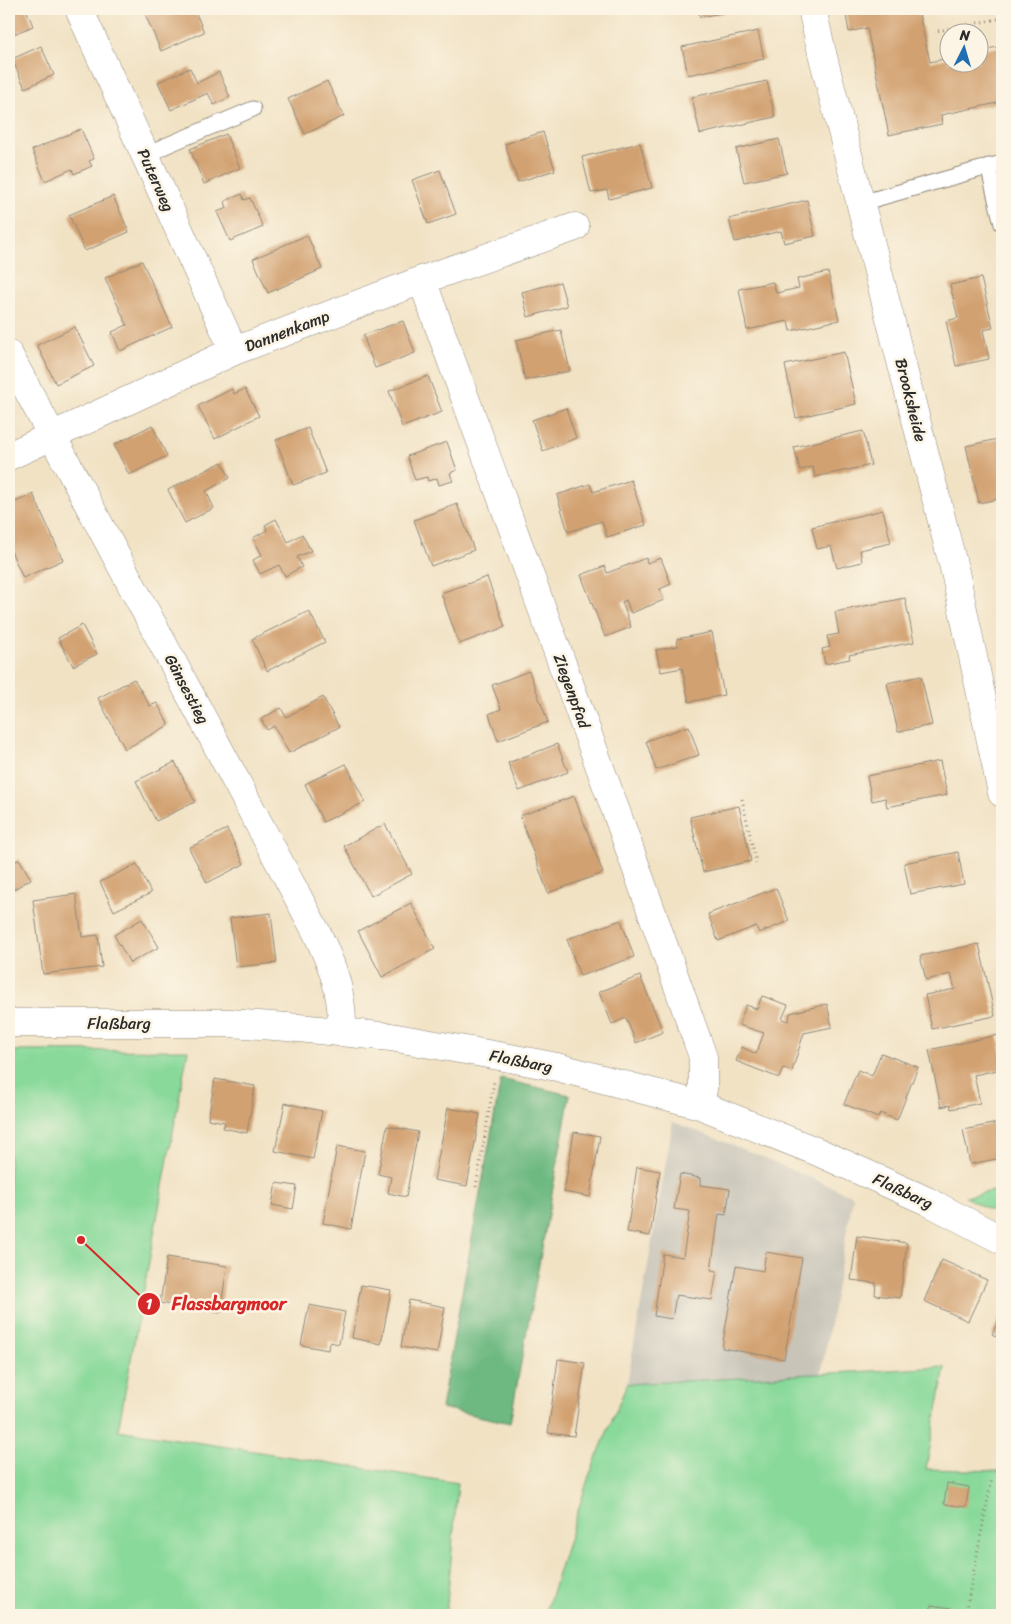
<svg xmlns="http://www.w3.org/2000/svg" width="1011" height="1624" viewBox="0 0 1011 1624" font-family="Sriracha,sans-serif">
<rect width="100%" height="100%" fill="#fcf5e5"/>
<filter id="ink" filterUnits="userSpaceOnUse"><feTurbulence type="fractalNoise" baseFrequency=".02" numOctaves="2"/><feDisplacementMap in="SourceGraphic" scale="10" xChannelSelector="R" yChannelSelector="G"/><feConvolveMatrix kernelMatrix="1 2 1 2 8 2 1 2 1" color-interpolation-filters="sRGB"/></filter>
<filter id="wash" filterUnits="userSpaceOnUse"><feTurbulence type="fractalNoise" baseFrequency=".0096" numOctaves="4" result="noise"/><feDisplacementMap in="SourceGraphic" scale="20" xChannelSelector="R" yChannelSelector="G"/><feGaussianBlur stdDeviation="1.12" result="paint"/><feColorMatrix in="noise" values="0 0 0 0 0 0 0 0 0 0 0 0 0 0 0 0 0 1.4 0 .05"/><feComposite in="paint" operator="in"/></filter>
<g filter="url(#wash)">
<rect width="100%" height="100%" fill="#f1e2c4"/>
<path fill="#c8c4b8" d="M673,1122L750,1152L853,1196L821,1374L627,1384Z"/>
<path fill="#88d99a" stroke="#5a8262" d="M188,1050L118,1430L458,1483L446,1615H9V1051Z
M1002,1189V1217L965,1197Z
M945,1367L926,1469L1002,1471V1615H545L589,1476L627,1384Z"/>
<path fill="#6eb982" stroke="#4c7256" d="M501,1079L570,1095L510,1423L441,1408Z"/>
<g id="blocks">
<path fill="#d2a171" d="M9,9H26L33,26L9,36Z
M157,9H194L204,32L161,51L145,14Z
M698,9H738V10L700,17Z
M845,9H918L930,62L948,58V62H978V51L1002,46V102L941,115L942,124L889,135L867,28L849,32Z
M758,31L764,59L688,75L682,47Z
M41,46L54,75L25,88L12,59Z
M190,68L197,83L219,72L230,97L214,105L208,93L171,110L158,82Z
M327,81L344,116L305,134L288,99Z
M767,81L775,117L700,134L692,97Z
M81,129L94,159L89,161L92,166L74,174L72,169L45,181L32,150Z
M543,132L555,170L518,182L505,144Z
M226,134L240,168L204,184L190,149Z
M779,139L787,173L744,182L736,149Z
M640,143L652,188L609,199L607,190L591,193L582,157Z
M440,170L456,214L428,224L412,180Z
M242,194L244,200L250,198L263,227L230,241L217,212L227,208L225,201Z
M113,196L129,232L85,251L69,215Z
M807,200L815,236L784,243L781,231L735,242L729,219Z
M307,235L322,269L268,293L253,259Z
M142,261L172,327L120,351L112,332L127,325L105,278Z
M828,272L839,320L790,331L788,321L747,330L739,289L773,282L776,293L799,288L797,279Z
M981,278L993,328L983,330L989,359L956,366L946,321L958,318L950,285Z
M560,282L567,306L528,317L522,292Z
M403,321L415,353L375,368L363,335Z
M75,327L94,366L56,384L37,345Z
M561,330L570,371L525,380L516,340Z
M844,352L856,404L796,418L785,365Z
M428,376L442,412L402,427L389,391Z
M232,389L234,394L245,389L259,416L215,439L198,406Z
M566,408L576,438L543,451L532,420Z
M152,425L167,456L129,475L114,445Z
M308,428L326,473L293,485L276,440Z
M863,431L871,465L815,477L813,467L800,470L794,447Z
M1002,438V498L979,503L966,446Z
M447,442L457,470L450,473L453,481L439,485L437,478L428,481L427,477L415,480L407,456Z
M222,462L230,478L206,491L214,508L185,523L168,490Z
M631,480L646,525L607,537L602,521L568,532L557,495L590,484L593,492Z
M33,494L63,560L23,578L11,551L9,552V505Z
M457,504L474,550L431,566L414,520Z
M883,510L891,543L860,550L862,562L837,568L831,546L817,549L812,527Z
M276,519L288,542L302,534L311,551L297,557L302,567L285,576L279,565L260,574L253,560L262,555L253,538L267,530L265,525Z
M646,558L647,563L661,558L671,584L660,589L664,600L631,613L626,600L622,602L631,627L605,637L581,575L605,566L607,573Z
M487,577L505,627L459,644L441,593Z
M905,598L914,642L849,655L850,659L825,664L822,649L830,647L827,636L839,634L835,612Z
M309,611L325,642L267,671L252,639Z
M82,625L97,654L73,666L58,638Z
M712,632L724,695L689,702L682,668L661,672L656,650L678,646L677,639Z
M529,671L548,722L498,741L489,714L501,709L492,685Z
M921,676L932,725L898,732L887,683Z
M134,679L150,706L157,703L169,725L125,749L98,698Z
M323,697L339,727L289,753L274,726L267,730L261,719L281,708L286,717Z
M689,726L699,755L656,770L646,741Z
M557,744L568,772L519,791L508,763Z
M940,761L947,795L887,807L885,798L872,801L867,776Z
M175,762L195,802L156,821L136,781Z
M346,764L365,802L323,822L305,784Z
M574,796L603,873L548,893L520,816Z
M739,806L751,861L703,872L690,817Z
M385,824L412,874L371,896L344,846Z
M227,829L244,864L207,883L189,848Z
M958,852L964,884L910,894L904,863Z
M19,859L31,879L9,892V865Z
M137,864L151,893L114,911L100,882Z
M776,888L789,921L759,933L756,926L718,941L708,914Z
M76,894L82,937L98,935L102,967L43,974L33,900Z
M411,903L435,949L382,977L358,931Z
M271,913L277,963L236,967L230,918Z
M142,919L159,947L130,963L114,935Z
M621,920L634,957L580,976L567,939Z
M979,944L995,1016L932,1029L925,995L955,989L951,974L926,980L920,956Z
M640,976L663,1032L636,1043L626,1018L612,1024L599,992Z
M762,996L788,1005L782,1019L789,1021L790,1013L827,1004L832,1027L804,1033L792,1071L783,1068L779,1078L736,1061L742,1047L756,1054L764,1033L739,1025L746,1005L757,1009Z
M998,1035L1002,1054V1069L974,1075L980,1103L951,1109L950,1105L941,1107L929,1050Z
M881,1053L918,1067L897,1120L880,1113L878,1118L844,1104L858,1070L872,1076Z
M215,1079L255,1086L247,1133L223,1128L225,1122L208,1119Z
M285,1103L322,1111L313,1159L275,1151Z
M448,1108L480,1114L467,1186L434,1180Z
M1002,1122V1158L970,1164L963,1130Z
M387,1126L418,1132L406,1197L388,1193L391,1177L378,1174Z
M574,1132L600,1136L590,1197L564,1192Z
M337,1146L365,1151L351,1229L323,1223Z
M637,1167L660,1171L650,1236L627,1232Z
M680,1174L700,1178V1185L730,1189L726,1215L719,1214L711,1270L717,1271L712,1300L676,1295L672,1319L654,1316L663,1254L683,1257L690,1211L674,1209Z
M276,1183L297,1186L293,1209L272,1205Z
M857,1236L907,1243L900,1298L875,1295L876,1283L851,1280Z
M766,1252L802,1258L784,1359L722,1348L736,1266L763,1271Z
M167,1257L227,1266L220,1313L160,1303Z
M942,1260L987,1280L968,1321L924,1301Z
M361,1285L391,1290L381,1344L352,1338Z
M409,1300L445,1307L437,1353L401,1347Z
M309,1305L345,1312L339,1344L329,1342L328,1350L301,1345Z
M1002,1313V1340L992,1334Z
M558,1359L585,1363L574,1436L548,1433Z
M947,1483L969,1487L966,1507L944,1504Z
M931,1605L951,1608L950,1615H930Z"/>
</g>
</g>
<g filter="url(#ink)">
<use href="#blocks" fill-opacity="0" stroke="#8e8678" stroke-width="1"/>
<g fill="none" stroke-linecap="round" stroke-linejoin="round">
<defs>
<path id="lane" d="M146,157L165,146L253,109
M988,166L1002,224
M861,203L1002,163"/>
<path id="street" d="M79,9L234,351
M812,9L823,57L955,572L1002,793
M422,280L621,825L703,1057V1089L700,1105
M9,355L317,933C333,967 343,993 342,1031
M9,456L234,351L422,280L575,227
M9,1023H230L288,1027L391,1037L499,1056L557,1067L700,1105L818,1152L927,1201L1002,1240"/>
</defs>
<use href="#lane" stroke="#8e8678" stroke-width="17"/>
<use href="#street" stroke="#8e8678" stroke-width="29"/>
<path stroke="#8e8678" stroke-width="3" stroke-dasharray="1 4" stroke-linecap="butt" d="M938,31L1002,18
M742,799L757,866
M476,1187L494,1082
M965,1615L992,1478"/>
<use href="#lane" stroke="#fff" stroke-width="15"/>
<use href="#street" stroke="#fff" stroke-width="28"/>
</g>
</g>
<g text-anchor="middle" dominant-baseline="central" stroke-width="5" stroke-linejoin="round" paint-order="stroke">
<g font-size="16" fill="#2b2b2b" stroke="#fcf5e5">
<text transform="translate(156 180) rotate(66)">Puterweg</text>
<text transform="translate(287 331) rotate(-21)">Dannenkamp</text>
<text transform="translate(911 400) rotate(76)">Brooksheide</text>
<text transform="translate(187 689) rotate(62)">Gänsestieg</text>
<text transform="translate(572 691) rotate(70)">Ziegenpfad</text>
<text x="119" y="1023">Flaßbarg</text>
<text transform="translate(521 1061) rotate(11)">Flaßbarg</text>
<text transform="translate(903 1191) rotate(25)">Flaßbarg</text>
</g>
</g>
<path fill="none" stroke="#d62828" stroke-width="2" d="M81 1240L149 1304"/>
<g fill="#d62828" stroke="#fcf5e5" stroke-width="2">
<circle cx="81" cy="1240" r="5"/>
<circle cx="149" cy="1304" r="12"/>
</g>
<g font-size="15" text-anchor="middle" font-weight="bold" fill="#fff">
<text x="149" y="1309">1</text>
</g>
<g font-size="18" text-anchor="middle" font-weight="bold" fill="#d62828" stroke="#fcf5e5" stroke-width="5" stroke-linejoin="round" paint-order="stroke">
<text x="229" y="1310">Flassbargmoor</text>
</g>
<rect width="1011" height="1624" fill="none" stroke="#fcf5e5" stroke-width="30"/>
<g transform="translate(964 48) rotate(5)"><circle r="24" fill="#fcf5e5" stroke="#a8a49b"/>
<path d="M0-4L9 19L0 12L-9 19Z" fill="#1f6fb2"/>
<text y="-8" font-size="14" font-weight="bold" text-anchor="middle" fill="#2b2b2b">N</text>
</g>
</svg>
